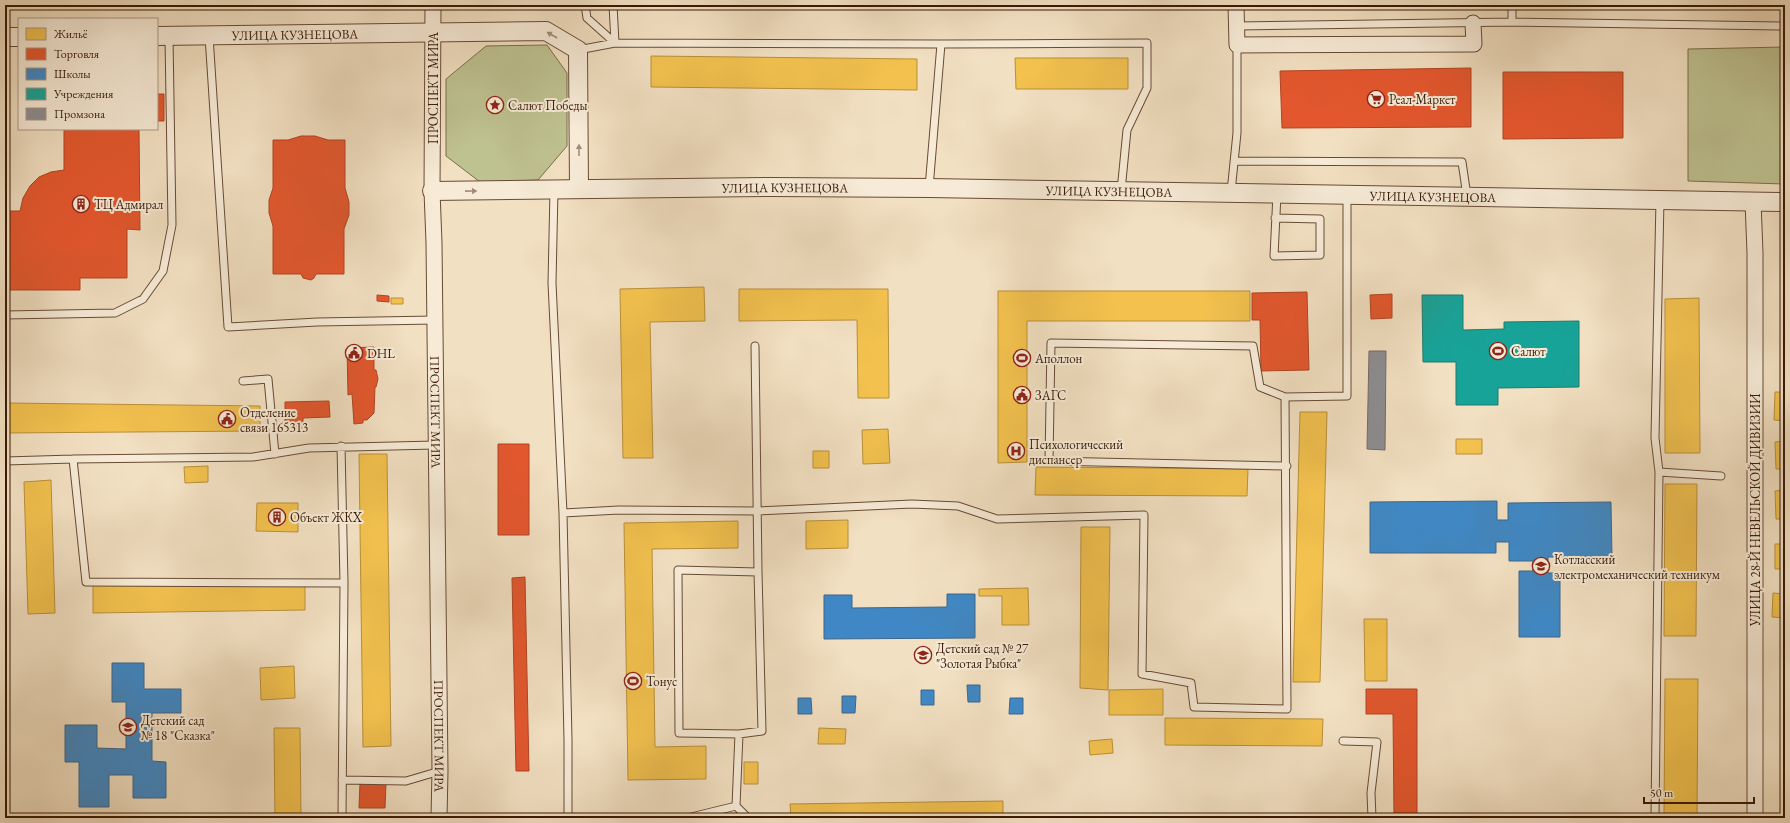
<svg xmlns="http://www.w3.org/2000/svg" width="1790" height="823" viewBox="0 0 1790 823" font-family="'EB Garamond',serif">
<rect width="100%" height="100%" fill="#f2e0c2"/>
<filter id="stains"><feTurbulence type="fractalNoise" baseFrequency=".005" numOctaves="4"/><feColorMatrix values="0 0 0 0 .2 0 0 0 0 .09 0 0 0 0 .02 0 0 0 .5 -.17"/></filter>
<radialGradient id="worn" r=".72"><stop offset=".6" stop-color="#630" stop-opacity="0"/><stop offset="1" stop-color="#630" stop-opacity=".3"/></radialGradient>
<path fill="#bec190" stroke="#7c6d4b" d="M547,45L567,73V146L538,180L480,182L446,156V79L486,46Z
M1785,47V184L1688,181V49Z"/>
<path fill="#f2c14e" stroke="#ba8f38" d="M651,56L917,59V90L651,87Z
M1015,58H1128V89H1016Z
M704,287L705,321L650,322L653,458H623L620,289Z
M739,289H888L889,398H858L857,320L739,321Z
M998,291H1250V321H1027V462L998,463Z
M391,298H403V304H391Z
M1699,298L1700,453H1665V299Z
M1775,392H1785V421L1774,420Z
M5,403L260,406V431L5,433Z
M1300,412H1327L1320,682H1293Z
M888,429L890,463L863,464L862,430Z
M1456,439H1482V454H1456Z
M1785,441V469H1776L1775,442Z
M813,451H829V468H813Z
M359,454H387L391,746L363,747Z
M208,466V482L185,483L184,467Z
M1036,467L1248,469L1247,496L1035,495Z
M51,480L55,613L28,614L24,482Z
M1665,484H1697L1696,636H1664Z
M1785,490V519H1776L1775,491Z
M257,503H298V532L256,531Z
M848,520V548L806,549V521Z
M738,521V548L652,549L655,747L706,746V779L628,780L624,523Z
M1081,527H1110L1108,690L1080,688Z
M1775,544H1785V569H1775Z
M305,582V610L93,613V585Z
M1028,588L1029,625H1002V596H979V589Z
M1773,593L1785,594V618L1772,617Z
M1364,619H1387V681H1365Z
M294,666L295,698L261,700L260,668Z
M1665,679H1698L1697,818H1664Z
M1163,689V715H1109V690Z
M1165,718L1323,719L1322,746L1165,745Z
M274,728H300L301,818H275Z
M819,728L846,729L845,744H818Z
M1112,739L1113,753L1090,755L1089,741Z
M744,762H758V784H744Z
M1003,801V818H791L790,804Z"/>
<path fill="#e4572e" stroke="#b14422" d="M1471,68V127L1282,128L1280,71Z
M1503,72H1623V138L1503,139Z
M157,94H164V121H157Z
M64,129H139L140,230L127,229V278H80V290H5V211H20L23,198L30,186L39,177L51,172L64,170Z
M301,136H315L328,140H345V188L349,202V215L344,229V274H316L314,278L311,280L303,278L301,274H273V226L269,213V200L273,188V140H288Z
M1307,292L1309,370L1261,371L1260,320H1252V293Z
M1392,294V318L1371,319L1370,295Z
M377,295L389,296V302L377,301Z
M374,347V370H376L378,379L376,387H375L374,413L367,420H363V423L354,424L352,394L348,395L347,348Z
M329,401L330,417L303,418V428H285V402Z
M498,444H529V535H498Z
M525,577L529,771H516L512,578Z
M1366,689H1417V816H1394L1393,714H1366Z
M360,783H386L385,808H359Z"/>
<path fill="#3f88c5" stroke="#3d678c" d="M1497,501V520H1508V503L1611,502L1612,557H1548V573H1560V637H1519V571H1533V561H1509V542H1496V553H1370V502Z
M947,594H975V638L824,639V595H852V608L947,607Z
M112,663H144V689H181V713H152V761L166,762V798H133V775H109V807H79V762H65V725H97V748L126,749V702H112Z
M967,685H980V702H968Z
M921,690H934V705H921Z
M842,696H856L855,713H842Z
M798,698H811L812,714H798Z
M1010,698H1023V714H1009Z"/>
<path fill="#17a398" stroke="#217a6c" d="M1422,295H1463V330L1504,329V322L1579,321V387L1498,388V405H1456V362H1423Z"/>
<path fill="#8d8d92" stroke="#746a68" d="M1369,351H1386L1385,450L1367,449Z"/>
<g fill="none" stroke-linecap="round" stroke-linejoin="round">
<defs>
<path id="service" d="M585,5L587,18L615,43
M613,5L615,43
M1512,22V5
M1237,26L1512,22L1785,26
M209,36L228,327L317,322L435,320
M578,50L615,43L941,44
M1235,161L1462,162L1467,196
M929,188L941,44L1147,43V88L1127,130L1121,191
M554,190L552,283L563,513L568,740V818
M1231,192L1237,133V45
M1275,218L1320,219V255L1274,256L1277,194
M5,315L115,313L143,299L163,271L172,225L169,37
M243,381L268,379L275,454
M1285,397L1260,387L1253,346L1051,343L1049,461L1287,466
M341,446L344,583L342,818
M73,459L86,582L344,583
M5,461L73,459L253,457L309,448L435,445
M1659,472L1721,476
M563,513L619,510L758,511L912,504L958,506L997,519L1144,515L1142,674L1191,683L1194,707L1287,709L1285,397L1347,396V195
M739,734L762,731L758,572
M1343,741L1377,742L1371,793L1372,818
M342,780L406,781L440,771
M736,806L748,818
M687,818L736,806L739,734L679,733L678,570L758,572L755,346
M1655,818L1659,472L1655,438L1660,200"/>
<g id="minor">
<path id="s1" d="M433,5L432,191L434,243L440,771L439,818"/>
<path d="M1236,5L1237,45L1474,44L1473,23"/>
<path d="M1753,201L1755,253V818"/>
</g>
<g id="tertiary">
<path id="s2" d="M157,36L546,31L578,50L579,189"/>
<path d="M5,37H19"/>
<path id="s3" d="M432,191L772,187L929,188L1785,202"/>
</g>
</defs>
<use href="#service" stroke="#674b35" stroke-width="9"/>
<use href="#minor" stroke="#674b35" stroke-width="17"/>
<use href="#tertiary" stroke="#674b35" stroke-width="20"/>
<use href="#service" stroke="#f7ebd7" stroke-width="7"/>
<use href="#minor" stroke="#f7ebd7" stroke-width="15"/>
<use href="#tertiary" stroke="#f7ebd7" stroke-width="18"/>
</g>
<defs><path id="oneway-solid" d="M-6-.8H1V-3.2L6.5 0L1 3.2V.8H-6Z"/></defs>
<g fill="#a28c79">
<use href="#oneway-solid" transform="translate(552 35) rotate(-150)"/>
<use href="#oneway-solid" transform="translate(579 150) rotate(-90)"/>
<use href="#oneway-solid" transform="translate(471 191) rotate(-1)"/>
</g>
<defs>
<symbol id="supermarket-ring" viewBox="-11 -11 22 22"><circle r="9.5" fill="#f7ebd7" stroke="#8f2418" stroke-width="1.5"/><path d="M-6-5.5h2.5l.6 2H6L4.5 2H-2.5L-4.4-4H-6ZM-1.5 3.2a1.3 1.3 0 1 0 .1 0ZM3 3.2a1.3 1.3 0 1 0 .1 0Z" fill="#8f2418"/></symbol>
<symbol id="sight-ring" viewBox="-11 -11 22 22"><circle r="9.5" fill="#f7ebd7" stroke="#8f2418" stroke-width="1.5"/><path d="M0-6L1.8-2.2L6-1.7L2.9 1.2L3.7 5.4L0 3.3L-3.7 5.4L-2.9 1.2L-6-1.7L-1.8-2.2Z" fill="#8f2418"/></symbol>
<symbol id="building-ring" viewBox="-11 -11 22 22"><circle r="9.5" fill="#f7ebd7" stroke="#8f2418" stroke-width="1.5"/><path d="M-4-6H4V6H1V3H-1V6H-4ZM-2.5-4.3h1.7v1.8h-1.7ZM.8-4.3h1.7v1.8H.8ZM-2.5-1h1.7V.8h-1.7ZM.8-1h1.7V.8H.8Z" fill="#8f2418"/></symbol>
<symbol id="stadium-ring" viewBox="-11 -11 22 22"><circle r="9.5" fill="#f7ebd7" stroke="#8f2418" stroke-width="1.5"/><path d="M0-5a6.5 5 0 1 0 0 10a6.5 5 0 1 0 0-10ZM-3.5-1.8h7v3.6h-7Z" fill="#8f2418"/></symbol>
<symbol id="civic-ring" viewBox="-11 -11 22 22"><circle r="9.5" fill="#f7ebd7" stroke="#8f2418" stroke-width="1.5"/><path d="M-.6-6.5H3V-4.5H.6V-3L4-1V1h2V6H-6V1h2V-1L-.6-3ZM-1.2 2.5V6h2.4V2.5Z" fill="#8f2418"/></symbol>
<symbol id="hospital-ring" viewBox="-11 -11 22 22"><circle r="9.5" fill="#f7ebd7" stroke="#8f2418" stroke-width="1.5"/><path d="M-5-5h3v3.5h4V-5h3V5h-3V1.5h-4V5h-3Z" fill="#8f2418"/></symbol>
<symbol id="university-ring" viewBox="-11 -11 22 22"><circle r="9.5" fill="#f7ebd7" stroke="#8f2418" stroke-width="1.5"/><path d="M0-5L7-2L0 1L-7-2ZM-4 1L0 2.5L4 1V4Q0 6-4 4Z" fill="#8f2418"/></symbol>
<symbol id="school-ring" viewBox="-11 -11 22 22"><circle r="9.5" fill="#f7ebd7" stroke="#8f2418" stroke-width="1.5"/><path d="M0-5L7-2L0 1L-7-2ZM-4 1L0 2.5L4 1V4Q0 6-4 4Z" fill="#8f2418"/></symbol>
</defs>
<g fill-rule="evenodd">
<use href="#supermarket-ring" x="1366" y="89" width="20" height="20"/>
<use href="#sight-ring" x="485" y="95" width="20" height="20"/>
<use href="#building-ring" x="71" y="194" width="20" height="20"/>
<use href="#stadium-ring" x="1488" y="341" width="20" height="20"/>
<use href="#civic-ring" x="344" y="343" width="20" height="20"/>
<use href="#stadium-ring" x="1012" y="348" width="20" height="20"/>
<use href="#civic-ring" x="1012" y="385" width="20" height="20"/>
<use href="#civic-ring" x="217" y="409" width="20" height="20"/>
<use href="#hospital-ring" x="1006" y="441" width="20" height="20"/>
<use href="#building-ring" x="267" y="507" width="20" height="20"/>
<use href="#university-ring" x="1531" y="556" width="20" height="20"/>
<use href="#school-ring" x="913" y="645" width="20" height="20"/>
<use href="#stadium-ring" x="623" y="671" width="20" height="20"/>
<use href="#school-ring" x="118" y="717" width="20" height="20"/>
</g>
<g text-anchor="middle" dominant-baseline="central" stroke-width="4" stroke-linejoin="round" paint-order="stroke">
<g font-size="13" fill="#391906" stroke="#f7ebd7">
<text stroke="none"><textPath href="#s2" startOffset="138">УЛИЦА КУЗНЕЦОВА</textPath></text>
<text transform="translate(433 88) rotate(-90)">ПРОСПЕКТ МИРА</text>
<text stroke="none"><textPath href="#s3" startOffset="353">УЛИЦА КУЗНЕЦОВА</textPath></text>
<text stroke="none"><textPath href="#s3" startOffset="677">УЛИЦА КУЗНЕЦОВА</textPath></text>
<text stroke="none"><textPath href="#s3" startOffset="1001">УЛИЦА КУЗНЕЦОВА</textPath></text>
<text stroke="none"><textPath href="#s1" startOffset="407">ПРОСПЕКТ МИРА</textPath></text>
<text transform="translate(1755 510) rotate(-90)">УЛИЦА 28-Й НЕВЕЛЬСКОЙ ДИВИЗИИ</text>
<text stroke="none"><textPath href="#s1" startOffset="731">ПРОСПЕКТ МИРА</textPath></text>
</g>
<g font-size="13" fill="#391906" stroke="#f7ebd7" text-anchor="start">
<text x="1389" y="99">Реал-Маркет</text>
<text x="508" y="105">Салют Победы</text>
<text x="94" y="204">ТЦ Адмирал</text>
<text x="1511" y="351">Салют</text>
<text x="367" y="353">DHL</text>
<text x="1035" y="358">Аполлон</text>
<text x="1035" y="395">ЗАГС</text>
<text x="240" y="412">Отделение<tspan x="240" dy="15">связи 165313</tspan></text>
<text x="1029" y="444">Психологический<tspan x="1029" dy="15">диспансер</tspan></text>
<text x="290" y="517">Объект ЖКХ</text>
<text x="1554" y="559">Котласский<tspan x="1554" dy="15">электромеханический техникум</tspan></text>
<text x="936" y="648">Детский сад № 27<tspan x="936" dy="15">"Золотая Рыбка"</tspan></text>
<text x="646" y="681">Тонус</text>
<text x="141" y="720">Детский сад<tspan x="141" dy="15">№ 18 "Сказка"</tspan></text>
</g>
</g>
<rect width="1790" height="823" fill="none" stroke="#f2e0c2" stroke-width="20"/>
<rect x="6" y="6" width="1778" height="811" fill="none" stroke="#391906" stroke-width="2"/>
<rect x="10" y="10" width="1770" height="803" fill="none" stroke="#391906"/>
<rect x="18" y="18" width="140" height="112" fill="#f7ebd7" stroke="#ab9783"/>
<rect x="26" y="28" width="20" height="12" fill="#f2c14e" stroke="#ab9783"/>
<text x="54" y="38" font-size="12" fill="#391906">Жильё</text>
<rect x="26" y="48" width="20" height="12" fill="#e4572e" stroke="#ab9783"/>
<text x="54" y="58" font-size="12" fill="#391906">Торговля</text>
<rect x="26" y="68" width="20" height="12" fill="#3f88c5" stroke="#ab9783"/>
<text x="54" y="78" font-size="12" fill="#391906">Школы</text>
<rect x="26" y="88" width="20" height="12" fill="#17a398" stroke="#ab9783"/>
<text x="54" y="98" font-size="12" fill="#391906">Учреждения</text>
<rect x="26" y="108" width="20" height="12" fill="#8d8d92" stroke="#ab9783"/>
<text x="54" y="118" font-size="12" fill="#391906">Промзона</text>
<path d="M1644 797v6h110v-6" fill="none" stroke="#391906" stroke-width="2"/>
<text x="1650" y="797" font-size="12" fill="#391906" stroke="#f7ebd7" stroke-width="3" paint-order="stroke">50 m</text>
<rect width="100%" height="100%" filter="url(#stains)"/>
<rect width="100%" height="100%" fill="url(#worn)"/>
</svg>
